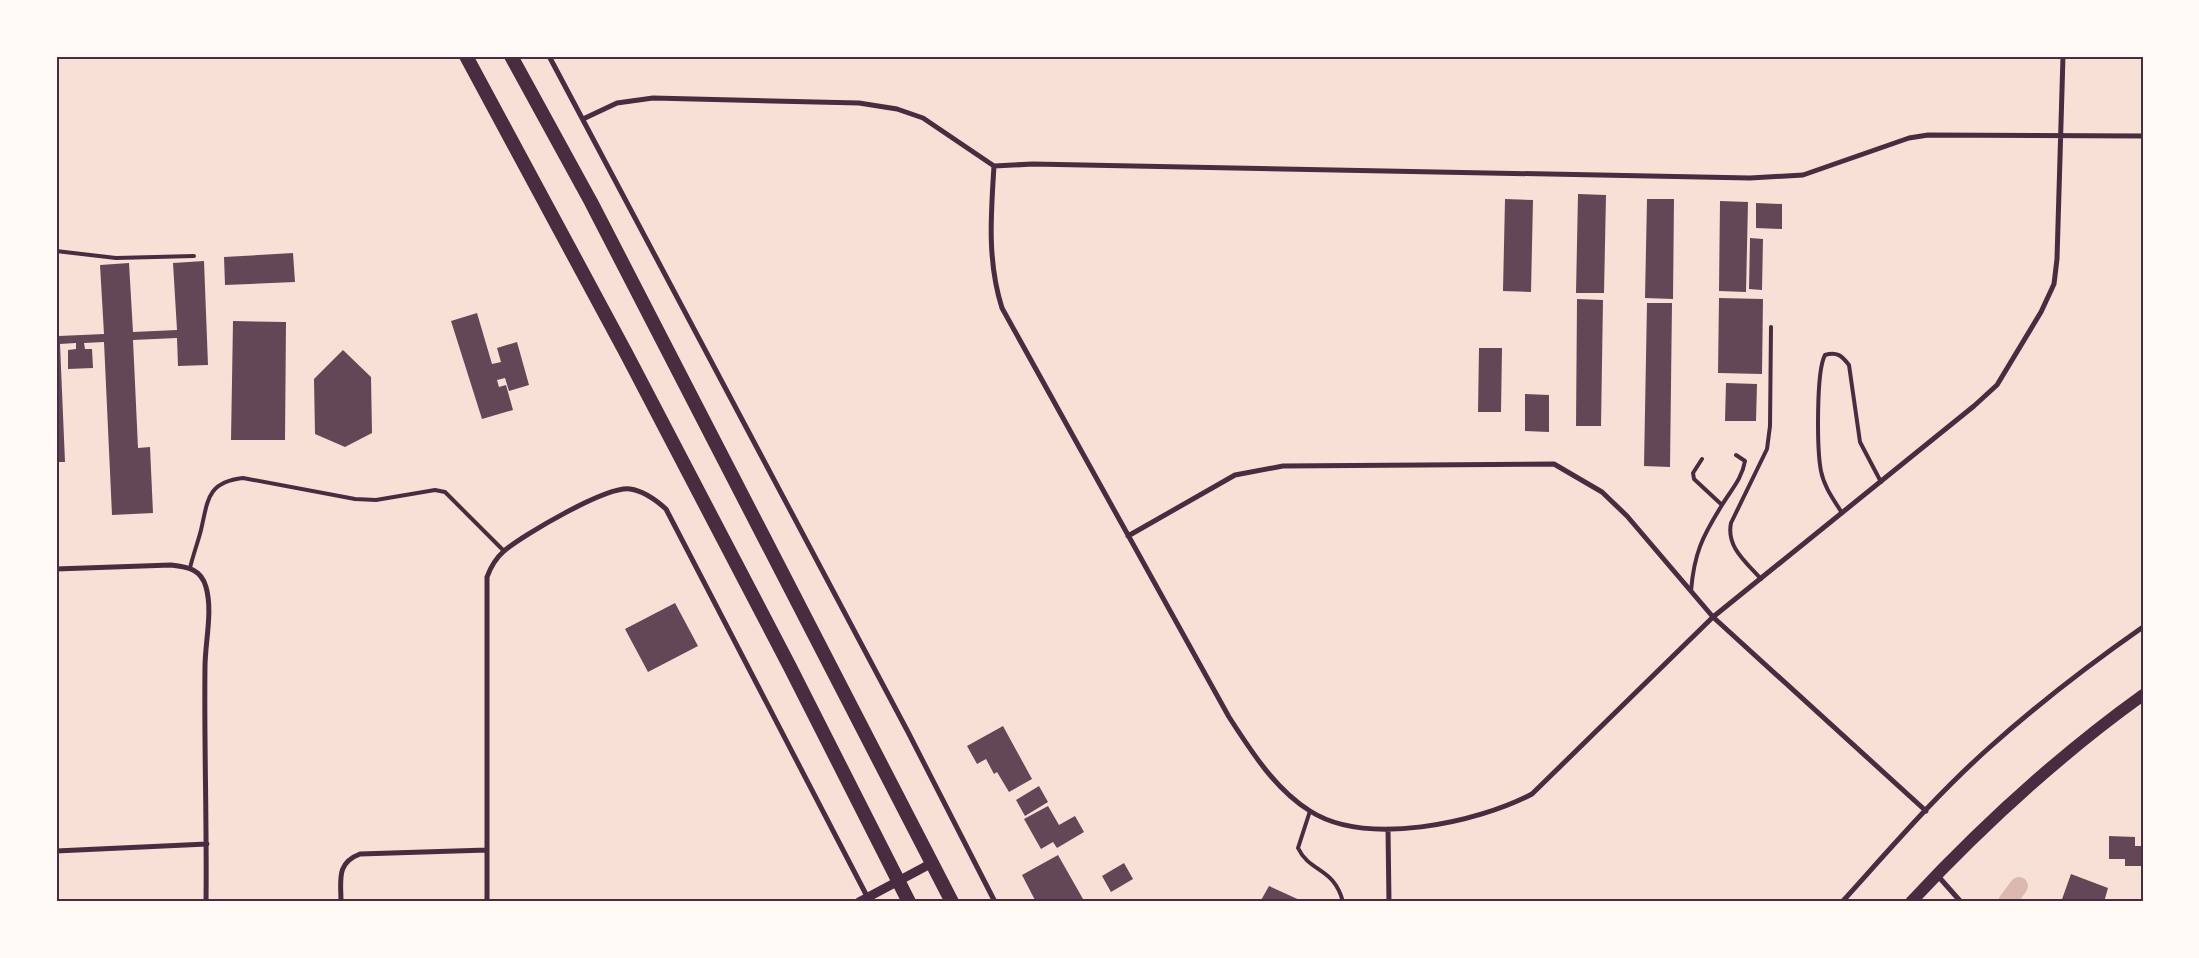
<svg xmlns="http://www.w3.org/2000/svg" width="2199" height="958" viewBox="0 0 2199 958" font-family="'Nunito Sans',sans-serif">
<rect width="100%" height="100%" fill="#f7e1d7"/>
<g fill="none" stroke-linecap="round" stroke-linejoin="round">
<path stroke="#dcb8b0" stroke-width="18" d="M2007,902L2019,886"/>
</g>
<path fill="#644757" d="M1578,194L1606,195L1604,293H1576Z
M1505,199L1533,200L1531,292L1503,291Z
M1647,199H1674L1673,299L1645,298Z
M1720,201L1748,202L1746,292L1719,291Z
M1756,203L1782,204V229L1756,228Z
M1750,238L1763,239L1762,290L1749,289Z
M293,253L295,282L225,285L224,257Z
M204,261L208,365L178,366L177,338L133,340L138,448L150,447L153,513L112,515L104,342L84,343L85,349H92L93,368L68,369V350L76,349V343L60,344L65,462H56V305L59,336L104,334L100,265L129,263L133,332L177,330L173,263Z
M1719,298L1763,299L1762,374L1718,373Z
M1577,299L1603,300L1601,426H1576Z
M1647,303H1672L1670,467L1644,466Z
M477,313L492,364L501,362L497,348L517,342L529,385L509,391L505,378L497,380L499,387L506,385L513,410L482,419L451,321Z
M233,321L286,322L285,440H231Z
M1479,348H1502L1501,412H1478Z
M343,350L371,377L372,433L345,447L315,434L314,379Z
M1726,383L1757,384L1756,421H1725Z
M1525,394L1549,395V432L1525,431Z
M675,603L698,646L648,672L625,629Z
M1003,726L1032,779L1009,792L997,772L994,774L986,759L977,764L967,746Z
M1039,786L1048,802L1025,816L1016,800Z
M1048,806L1059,825L1075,816L1084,832L1057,848L1053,842L1041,849L1024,819Z
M2109,836L2135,837V846H2143V866H2125V859H2109Z
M1058,855L1083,899L1078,902H1036L1022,875Z
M1124,863L1133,879L1111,892L1102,876Z
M2071,874L2108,888L2104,902H2061Z
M1269,886L1304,902H1260Z"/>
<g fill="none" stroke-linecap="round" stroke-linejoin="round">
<path stroke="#4a2c40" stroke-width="4" d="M56,251L116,258L194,256
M1702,459L1693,473L1694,479L1722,505
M1842,513C1834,500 1824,487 1821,471C1817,451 1816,371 1825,355C1837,351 1842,356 1849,365L1860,442L1881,482
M190,568C193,555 198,542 201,530C208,500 207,482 243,478L355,499L376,500L435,490L445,492L504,551
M1761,579C1746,562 1726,547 1731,523L1767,449L1770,426L1771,327
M1691,591C1694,554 1702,537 1722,505C1731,490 1742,479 1745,461L1736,455
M1310,811L1298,848C1310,873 1334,867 1343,902"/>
<path stroke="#4a2c40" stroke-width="5" d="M549,56L908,732L995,902
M583,119L617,103L653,98L859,103L897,109L923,118L994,166L1033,164L1750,178L1803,175L1909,138L1928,135L2143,136
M994,166C991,214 987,261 1002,308L1229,717C1251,751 1275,789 1310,811C1366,847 1477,823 1532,794L1713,617L1974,406L1997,385L2041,312L2054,284L2057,259L2063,56
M1128,536L1235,475L1283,466L1554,464L1602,492L1627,516L1713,617L1926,811
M56,569L171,565C188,567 201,569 206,587C213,612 205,642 205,667C204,745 207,823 206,902
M1388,829L1389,902
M56,851L207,844
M1938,876L1961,902
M341,902C341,880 336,863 360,854L487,850
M487,902V577C491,566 495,559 504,551C523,535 606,486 630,489C644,491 656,500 666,509L870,902
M1842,902C1890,849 1937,794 1990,747C2038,704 2090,664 2143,627"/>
<path stroke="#4a2c40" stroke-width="9" d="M859,902L932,863"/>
<path stroke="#4a2c40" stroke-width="12" d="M1911,902C1982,826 2058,756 2143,695"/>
<path stroke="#4a2c40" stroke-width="14" d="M466,56L626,353L790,667L909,902
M511,56L591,202L952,902"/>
</g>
<rect width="2199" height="958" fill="none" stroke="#fffaf5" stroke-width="115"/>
<rect x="58" y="58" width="2084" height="842" fill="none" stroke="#4a2c40" stroke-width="2"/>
</svg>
